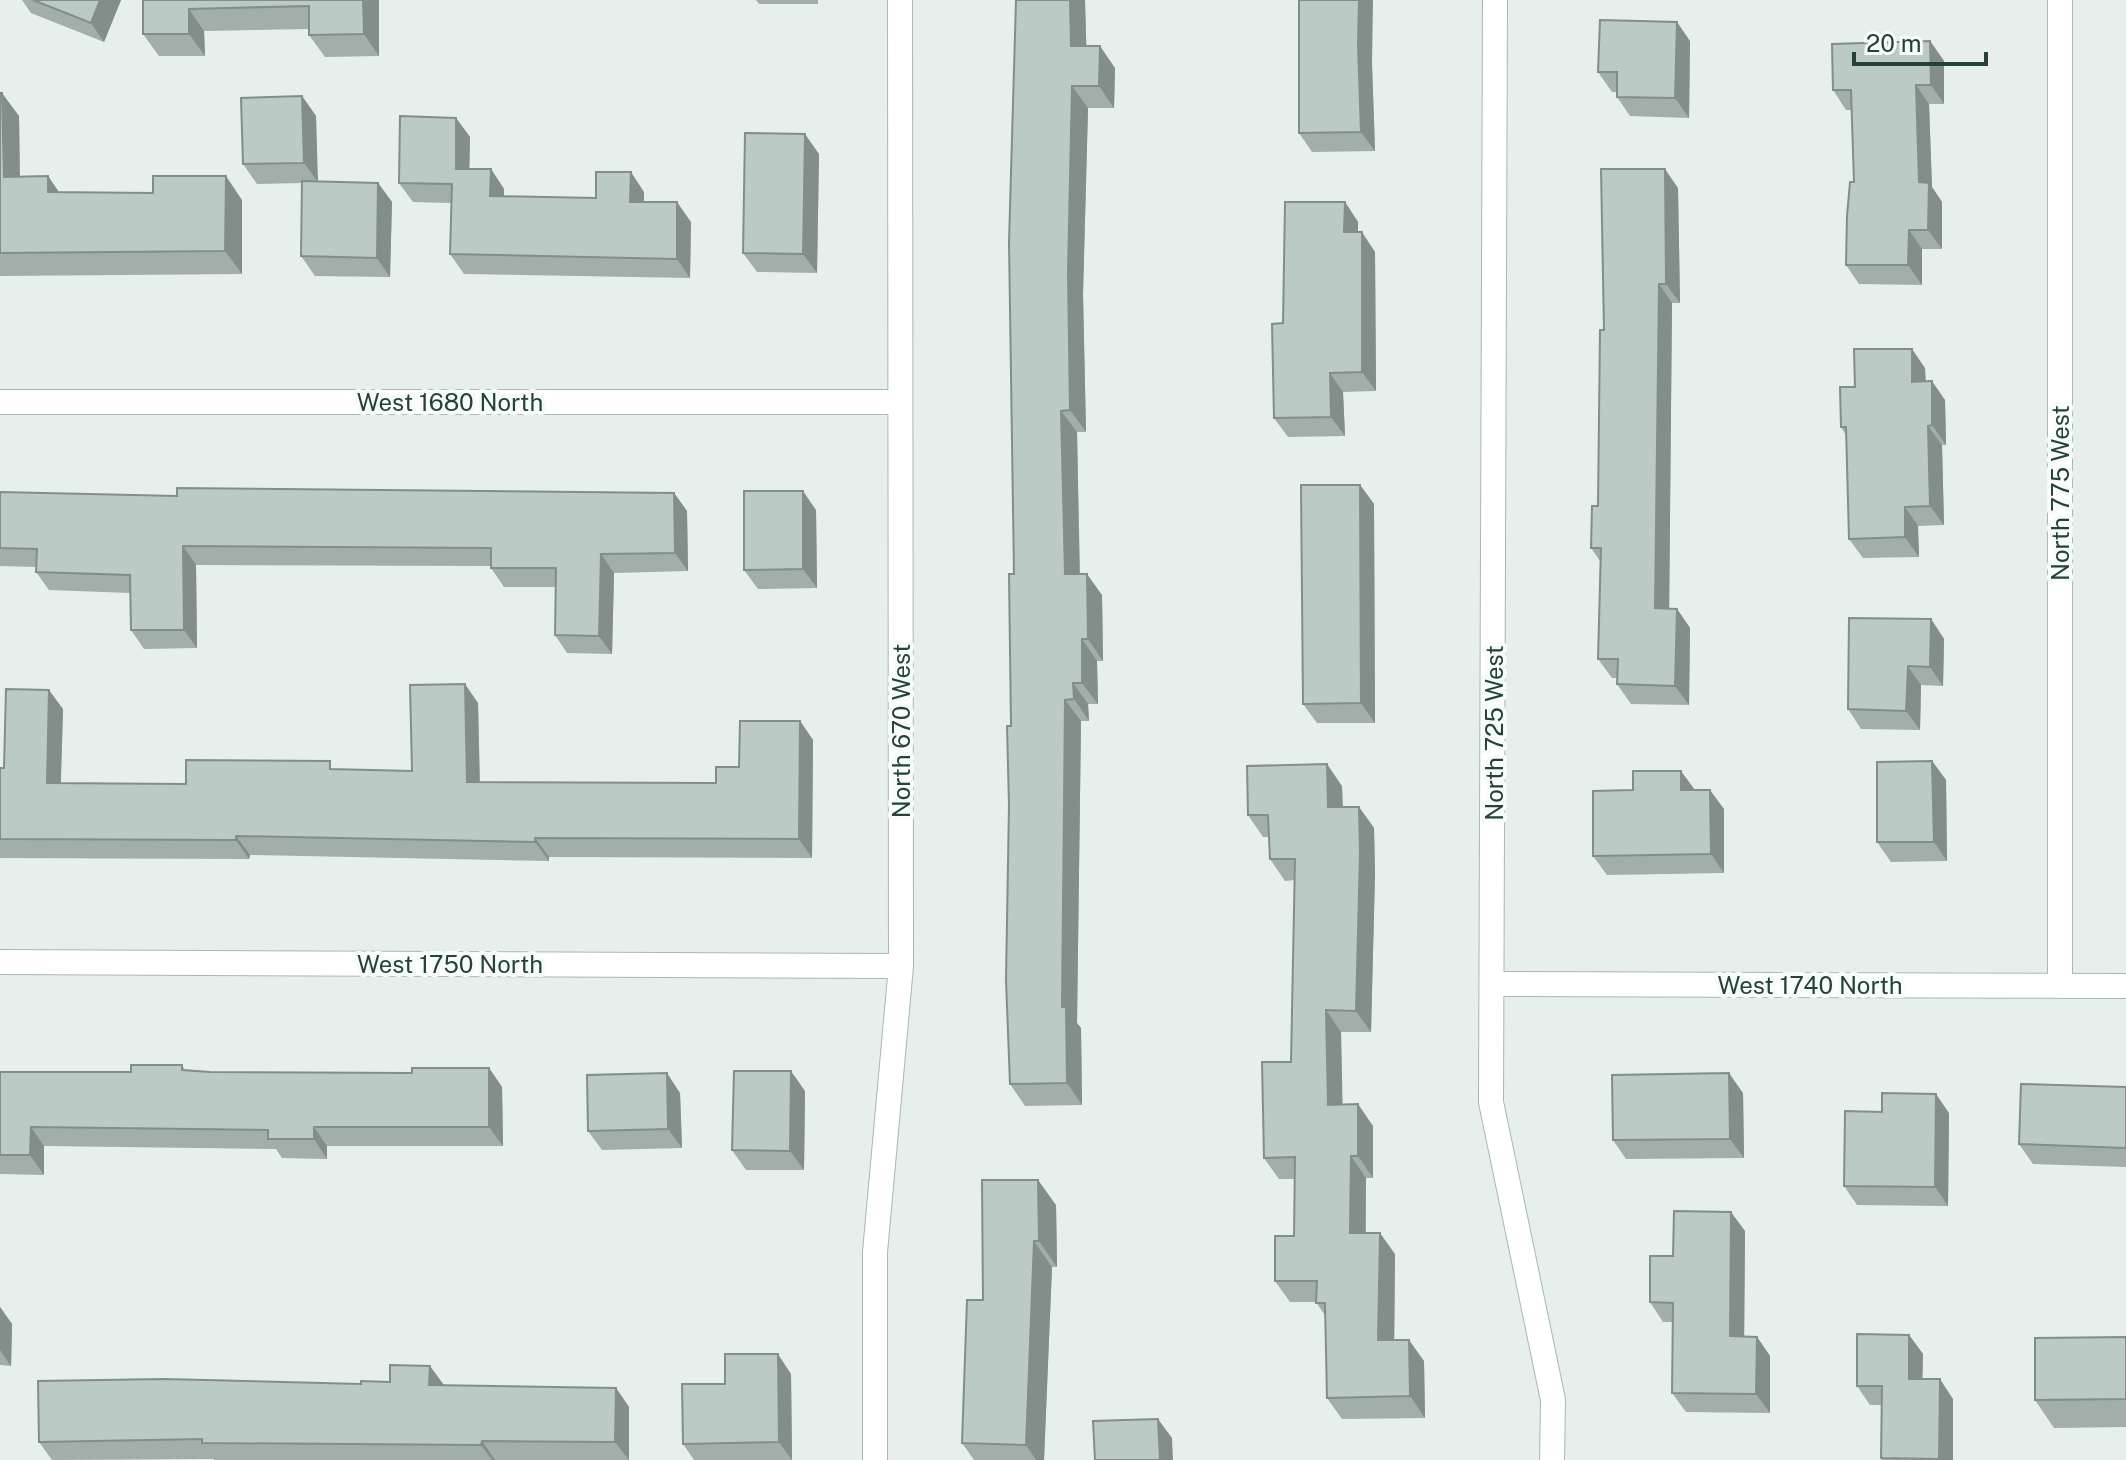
<svg xmlns="http://www.w3.org/2000/svg" width="2126" height="1460" viewBox="0 0 2126 1460" font-family="'Public Sans',sans-serif">
<rect width="100%" height="100%" fill="#e6efeb"/>
<g fill="none" stroke-linecap="round" stroke-linejoin="round">
<defs>
<path id="minor" d="M1495,0L1491,1102L1553,1400L1552,1460
M2060,0V985
M0,402H900
M0,962L901,966
M1493,984L2126,986
M875,1460V1252L901,966L900,0"/>
</defs>
<use href="#minor" stroke="#a8b8b2" stroke-width="26"/>
<use href="#minor" stroke="#fff" stroke-width="24"/>
</g>
<path fill="#a1aea9" d="M22,0H121L104,42L31,13Z
M143,0H379V56L325,57L309,35V29L204,31L205,56H159L143,34Z
M756,0H818V4H759Z
M1016,0H1085L1086,46L1115,68L1114,108H1088L1083,294L1086,432H1077L1080,574L1102,595L1103,661H1097L1098,704H1088L1089,721H1081L1077,1023L1081,1028L1082,1105L1025,1106L1010,1084L1011,726L1014,574Z
M1690,41L1689,118L1630,116L1617,97V92H1612L1598,72Z
M1930,41L1944,61V104H1929L1932,187L1942,202V249H1922V285L1859,284L1846,265L1854,182L1851,110H1846L1833,90Z
M1372,64L1375,151L1312,152L1299,133Z
M0,93L19,116L20,177L48,176L59,192L242,200V274L0,276Z
M302,96L316,116L317,181L378,183L392,202L390,277L315,276L301,256L302,183L257,184L243,164Z
M456,118L470,137L469,169H491L504,189V196L596,198L644,192V202L691,222L690,278L464,274L450,254L451,203L413,202L399,183Z
M819,154L817,273L757,272L743,253Z
M1678,188L1680,303H1672L1669,609H1677L1690,628L1689,705L1631,704L1617,684V678H1612L1598,659L1600,561L1591,548L1598,506L1604,330Z
M1345,202L1358,222V232L1375,252L1376,391L1343,392L1345,436L1288,437L1274,418L1283,323Z
M1925,368L1926,381L1945,400L1946,445H1942L1944,525L1918,526L1919,557L1863,558L1849,539L1846,435L1841,427L1855,387Z
M1360,485L1374,504L1375,723H1317L1303,704Z
M0,492L177,496L674,493L687,511L688,571L614,573L612,654L567,653L555,635L556,587H504L491,568V566L196,565L197,648L144,649L131,630L130,593L49,590L36,572L37,567L0,566Z
M816,510L817,588L758,589L744,570Z
M1931,619L1944,639L1943,686L1921,685L1920,730L1861,729L1848,709Z
M478,703L480,782L716,783L739,767L800,721L813,740L812,858L549,857V861L250,855L249,859L0,858V768H4L63,709L61,783L186,784L336,769L412,771Z
M1932,761L1946,780L1947,861L1891,862L1877,842Z
M1342,786L1343,807H1359L1374,828L1375,874L1371,1032H1341L1342,1105L1373,1126V1178H1366V1233L1395,1254L1394,1340L1424,1361L1425,1418L1342,1419L1327,1398L1326,1317L1316,1302H1290L1275,1281L1294,1236L1295,1179H1279L1264,1158L1291,1062L1295,880L1285,881L1270,859L1269,837H1263L1248,815Z
M1633,790H1695L1724,809V873L1607,875L1593,856Z
M182,1065L185,1070L210,1072L412,1073L489,1068L502,1087L503,1146H327V1159L282,1158L276,1149L44,1146V1175L0,1174V1072H131Z
M2126,1087V1167L2033,1164L2019,1144Z
M805,1091L804,1170H746L732,1150Z
M680,1093L682,1148L602,1150L588,1131Z
M1743,1093L1744,1158L1626,1159L1613,1140Z
M1882,1112L1949,1113L1948,1206L1857,1205L1844,1186Z
M1056,1205L1057,1267H1052L1044,1460H974L962,1443L983,1300Z
M1745,1231L1744,1337H1757L1770,1356V1413L1686,1412L1672,1393L1673,1322H1663L1650,1302L1673,1256Z
M0,1307L12,1324L11,1366L0,1365Z
M1909,1335L1923,1354L1922,1379L1953,1399V1460H1882L1881,1458L1882,1405H1870L1857,1386Z
M2126,1337V1427L2054,1428L2035,1400Z
M791,1374L792,1460H694L683,1444L725,1384Z
M361,1384L616,1388L629,1407V1460H214L213,1459L52,1460L39,1442Z"/>
<path fill="#838d89" d="M100,0H121L104,42L91,23Z
M363,0H379V56L364,34Z
M1070,0H1085L1087,68L1071,46Z
M1359,0H1373L1372,64L1375,151L1361,132L1358,45Z
M189,9L204,31L205,56L189,34Z
M1677,22L1690,41L1689,118L1675,98Z
M1930,41L1944,61V104L1931,85Z
M1100,46L1115,68L1114,108L1099,86Z
M1916,85L1929,104L1932,187L1942,202V249L1928,230L1919,182Z
M1072,86L1088,108L1083,294L1086,432L1070,410L1068,272Z
M2,93L19,116L20,200L4,177Z
M302,96L316,116L318,182L304,163Z
M456,118L470,137L469,188L456,169Z
M805,134L819,154L817,273L803,254Z
M491,169L504,189V216L490,196Z
M1665,169L1678,188L1680,303L1666,284Z
M631,172L644,192V221L630,202Z
M48,176L64,200L48,192Z
M226,176L242,200V274L225,251Z
M378,183L392,202L390,277L377,258Z
M677,202L691,222L690,278L677,259Z
M1345,202L1358,222V252L1344,232Z
M1909,230L1922,249V285L1908,265Z
M1362,232L1375,252L1376,391L1362,372Z
M1659,284L1672,303L1669,628L1655,608Z
M1912,349L1925,368L1926,401L1912,382Z
M1330,373L1343,392L1345,436L1331,417Z
M1932,381L1945,400L1946,445L1932,425Z
M1061,411L1077,432L1080,596L1065,574Z
M1928,426L1942,445L1944,525L1930,506Z
M1360,485L1374,504L1375,723L1361,703Z
M803,491L816,510L817,588L803,569Z
M674,493L687,511L688,571L675,553Z
M1905,507L1918,526L1919,557L1905,537Z
M183,546L196,565L197,648L184,630Z
M601,554L614,573L612,654L599,636Z
M1087,574L1102,595L1103,661L1088,639Z
M1677,609L1690,628L1689,705L1675,686Z
M1931,619L1944,639L1943,686L1930,667Z
M1082,639L1097,661L1098,704L1082,683Z
M1908,666L1921,685L1920,730L1906,711Z
M1073,683L1088,704L1089,721L1074,699Z
M465,684L478,703L480,800L467,782Z
M49,690L63,709L60,802L47,783Z
M1065,700L1081,721L1077,1023L1081,1028L1082,1105L1067,1083L1062,1007Z
M800,721L813,740L812,858L799,839Z
M1932,761L1946,780L1947,861L1934,842Z
M1327,764L1342,786L1343,829L1328,807Z
M1681,771L1695,790H1681Z
M1710,790L1724,809V873L1711,854Z
M1359,807L1374,828L1375,874L1371,1032L1356,1011Z
M236,836L250,855L249,859L236,840Z
M535,838L549,857V861L535,842Z
M1326,1010L1341,1032L1343,1126L1328,1105Z
M489,1068L502,1087L503,1146L489,1127Z
M791,1071L805,1091L804,1170L790,1151Z
M667,1073L680,1093L682,1148L668,1129Z
M1729,1073L1743,1093L1744,1158L1730,1139Z
M1936,1094L1949,1113L1948,1206L1935,1187Z
M1358,1104L1373,1126V1178L1358,1156Z
M31,1127L44,1146V1175L30,1155Z
M314,1127L327,1146V1159L314,1139Z
M1351,1156L1366,1178L1365,1254L1350,1233Z
M1038,1180L1056,1205L1057,1267L1039,1241Z
M1731,1212L1745,1231L1744,1356L1730,1336Z
M1380,1233L1395,1254L1394,1362L1378,1340Z
M1034,1241L1052,1267L1044,1460H1036L1026,1445Z
M0,1307L12,1324L11,1366L0,1350Z
M1909,1335L1923,1354L1922,1399L1909,1379Z
M1757,1337L1770,1356V1413L1756,1394Z
M1409,1340L1424,1361L1425,1418L1410,1396Z
M778,1354L791,1374L792,1460L779,1442Z
M430,1366L444,1385H429Z
M1940,1379L1953,1399V1460H1940L1939,1459Z
M616,1388L629,1407V1460L615,1442Z
M1158,1419L1172,1438L1173,1460H1160Z
M482,1441L495,1460H492L481,1445Z"/>
<path fill="#bbcac4" stroke="#838d89" stroke-width="2" d="M33,0H100L91,23Z
M143,0H363L364,34L309,35V6L189,9V34H143Z
M1016,0H1070L1071,46H1100L1099,86H1072L1068,272L1070,410L1061,411L1065,574H1087L1088,639H1082V683H1073L1074,699L1065,700L1062,1007H1066L1067,1083L1010,1084L1006,980L1009,805L1007,726H1011L1009,574H1014L1009,242Z
M1299,0H1359L1358,45L1361,132L1299,133Z
M1600,20L1677,22L1675,98L1617,97V72H1598Z
M1930,41L1931,85H1916L1919,182L1929,183L1928,230H1909L1908,265H1846L1847,216L1850,182H1854L1851,90H1833L1832,44Z
M0,93H2L4,177L48,176V192L153,193V176H226L225,251L0,253Z
M302,96L304,163L243,164L241,98Z
M400,116L456,118V169H491L490,196L596,198V172H631L630,202H677V259L450,254L452,184L399,183Z
M745,133L805,134L803,254L743,253Z
M1601,169H1665L1666,284H1659L1655,608L1677,609L1675,686L1617,684L1618,659H1598L1601,548H1591L1592,506H1598L1600,330H1604Z
M302,181L378,183L377,258L301,256Z
M1285,202H1345L1344,232H1362V372L1330,373L1331,417L1274,418L1272,324L1283,323Z
M1854,349H1912V382L1932,381V425L1928,426L1930,506L1905,507V537L1849,539L1846,427H1841L1840,387H1855Z
M1301,485H1360L1361,703L1303,704Z
M177,488L674,493L675,553L601,554L599,636L555,635L556,568H491V548L183,546L184,630H131L130,575L36,572L37,549L0,548V492L177,496Z
M744,491H803V569L744,570Z
M1849,618L1931,619L1930,667L1908,666L1906,711L1848,709Z
M465,684L467,782L716,783V767H739L740,721H800L799,839L535,838V842L236,836V840L0,839V768H4L6,689L49,690L47,783L186,784V760L330,761V769L412,771L410,685Z
M1932,761L1934,842H1877V762Z
M1327,764L1328,807H1359L1360,853L1356,1011L1326,1010L1328,1105L1358,1104V1156H1351L1350,1233H1380L1378,1340H1409L1410,1396L1327,1398L1325,1303H1316L1317,1281H1275V1236H1294L1295,1157L1264,1158L1262,1062H1291L1295,859H1270L1268,815H1248L1247,766Z
M1633,771H1681V790H1710L1711,854L1593,856V791L1633,790Z
M131,1065H182V1070L210,1072L412,1073V1068H489V1127H314V1139H268V1130L31,1127L30,1155H0V1072H131Z
M734,1071H791L790,1151L732,1150Z
M667,1073L668,1129L588,1131L587,1075Z
M1729,1073L1730,1139L1613,1140L1612,1075Z
M2021,1084L2126,1087V1148L2019,1144Z
M1882,1093L1936,1094L1935,1187L1844,1186L1845,1111L1882,1112Z
M982,1180H1038L1039,1241H1034L1026,1445L962,1443L967,1300H983Z
M1674,1211L1731,1212L1730,1336L1757,1337L1756,1394L1672,1393L1673,1303L1650,1302V1256H1673Z
M1857,1334L1909,1335V1379H1940L1939,1459L1881,1458L1882,1386H1857Z
M2126,1337V1399L2035,1400V1338Z
M725,1354H778L779,1442L683,1444L682,1384H725Z
M390,1365L430,1366L429,1385L616,1388L615,1442L482,1441L481,1445L202,1443V1439L39,1442L38,1381L164,1379L361,1384V1381L390,1382Z
M1158,1419L1160,1460H1095L1093,1421Z"/>
<g text-anchor="middle" dominant-baseline="central" stroke-width="8" stroke-linejoin="round" paint-order="stroke">
<g font-size="24" fill="#24423a" stroke="#f7fbf9">
<text x="450" y="402">West 1680 North</text>
<text transform="translate(2060 493) rotate(-90)">North 775 West</text>
<text transform="translate(901 731) rotate(-90)">North 670 West</text>
<text transform="translate(1494 733) rotate(-90)">North 725 West</text>
<text x="450" y="964">West 1750 North</text>
<text x="1810" y="985">West 1740 North</text>
</g>
</g>
<path d="M1854 52v12h132v-12" fill="none" stroke="#24423a" stroke-width="4"/>
<text x="1866" y="52" font-size="24" fill="#24423a" stroke="#f7fbf9" stroke-width="6" paint-order="stroke">20 m</text>
</svg>
